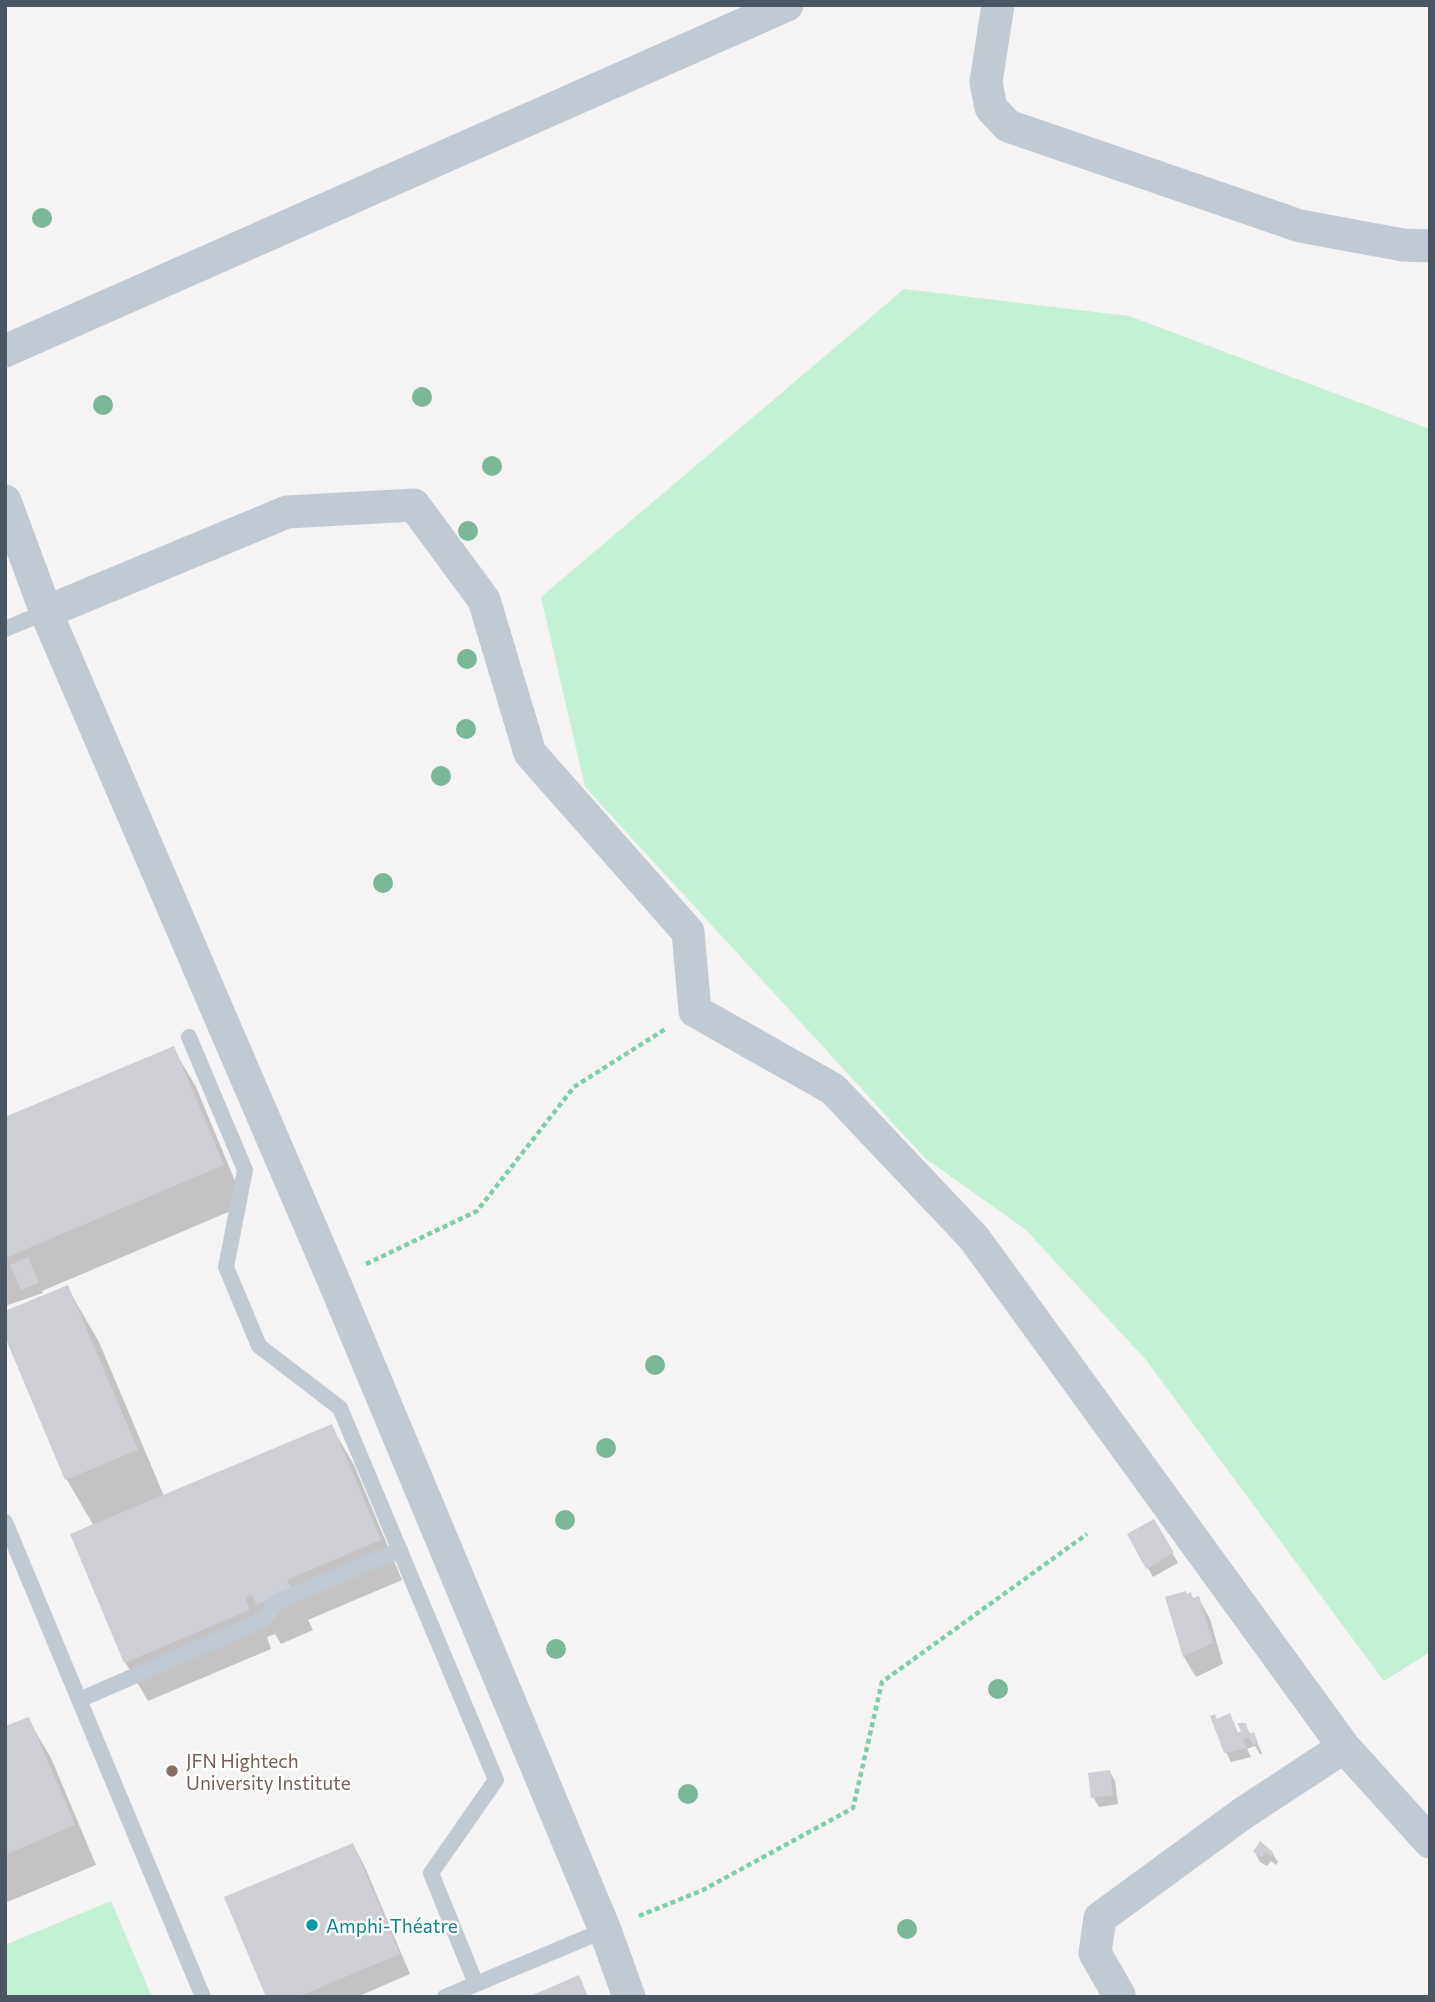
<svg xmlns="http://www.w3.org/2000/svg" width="1435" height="2002" viewBox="0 0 1435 2002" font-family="Commissioner,sans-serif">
<rect width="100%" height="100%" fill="#f5f3f3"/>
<path fill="#c3f1d5" d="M904,289L1129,316L1430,429V1652L1384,1681L1146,1360L1025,1229L926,1159L585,787L541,597Z
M111,1901L152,1997H5V1945Z"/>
<path fill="#0003" d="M173,1048L196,1087L245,1205L42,1291L43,1293L5,1306V1119Z
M67,1287L99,1342L164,1496L331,1426L354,1465L402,1580L308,1620L313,1630L281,1644L275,1634L267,1637L271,1649L148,1701L125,1662L94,1526L67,1480L5,1333Z
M1154,1521L1178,1563L1153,1577L1129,1535Z
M1167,1598L1199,1599L1210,1619L1223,1664L1196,1677L1184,1657Z
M1230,1716L1238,1734L1243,1732L1245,1725L1251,1735L1253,1734L1262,1753L1260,1754L1255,1746L1247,1749L1251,1757L1231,1762L1226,1752L1217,1721Z
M28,1719L51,1758L96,1865L5,1903V1728Z
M1110,1772L1115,1781L1118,1804L1099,1807L1093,1797Z
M1260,1844L1272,1853L1278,1862L1276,1865L1271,1861L1267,1866L1260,1862L1255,1852Z
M353,1845L364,1865L410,1974L357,1997H268Z"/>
<path fill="#cdcfd5" d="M174,1046L224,1165L5,1258V1117Z
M28,1257L39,1283L21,1290L10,1265Z
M68,1285L138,1450L65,1480L5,1337V1311Z
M332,1424L381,1540L287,1580L292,1590L256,1605L252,1595L245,1598L250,1610L124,1663L70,1534Z
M1154,1519L1174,1553L1146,1569L1127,1534Z
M1186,1591L1187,1594L1191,1592L1193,1598L1199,1596L1213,1643L1183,1657L1165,1597Z
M1230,1713L1238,1733L1241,1731L1237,1723H1246L1249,1734L1254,1732L1258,1743L1253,1745L1249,1737L1243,1739L1247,1748L1224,1753L1210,1716L1215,1714L1217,1719Z
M29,1717L75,1825L5,1855V1726Z
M1110,1770L1113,1795L1091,1798L1088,1773Z
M1260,1841L1273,1852L1271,1856L1265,1852L1262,1857L1253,1852Z
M353,1843L400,1954L298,1997H266L224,1897Z
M579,1975L588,1997H528Z"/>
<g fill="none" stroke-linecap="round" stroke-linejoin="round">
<path stroke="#7ad0a6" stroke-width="4.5" stroke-dasharray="5 3.5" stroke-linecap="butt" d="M366,1264L477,1211L574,1087L667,1028
M639,1916L703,1890L853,1808L882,1682L1087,1534"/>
<path stroke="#c1cad2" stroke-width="16" d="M5,629L46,612
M189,1037L245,1170L226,1267L259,1346L340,1408L496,1780L431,1873L476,1984
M5,1522L203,1997
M79,1700L265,1619L276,1602L400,1550
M445,1997L605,1930"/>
<path stroke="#c1cad2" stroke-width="33" d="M998,5L986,82L991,108L1008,126L1300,226L1403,245L1430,246
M5,351L787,5
M5,501L46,612L333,1279L605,1930L629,1997
M46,612L287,512L414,505L484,600L530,753L688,932L695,1011L833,1089L974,1238L1344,1747L1430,1842
M1117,1997L1119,1995L1095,1953L1100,1918L1242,1814L1344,1747"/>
</g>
<g fill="#7bb799">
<circle cx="42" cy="218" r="10"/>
<circle cx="422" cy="397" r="10"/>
<circle cx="103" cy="405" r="10"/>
<circle cx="492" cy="466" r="10"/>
<circle cx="468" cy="531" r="10"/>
<circle cx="467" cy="659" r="10"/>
<circle cx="466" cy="729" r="10"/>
<circle cx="441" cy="776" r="10"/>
<circle cx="383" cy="883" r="10"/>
<circle cx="655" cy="1365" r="10"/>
<circle cx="606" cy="1448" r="10"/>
<circle cx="565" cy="1520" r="10"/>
<circle cx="556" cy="1649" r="10"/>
<circle cx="998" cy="1689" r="10"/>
<circle cx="688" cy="1794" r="10"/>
<circle cx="907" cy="1929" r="10"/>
</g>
<circle fill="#8d6e63" stroke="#fff" stroke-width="2.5" cx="172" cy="1771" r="7"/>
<circle fill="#0f9aa8" stroke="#fff" stroke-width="2.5" cx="312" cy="1925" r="7"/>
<g text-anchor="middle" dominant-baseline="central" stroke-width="5" stroke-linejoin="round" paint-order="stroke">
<g font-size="19" fill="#785e54" stroke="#fff" text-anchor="start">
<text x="186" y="1760">JFN Hightech<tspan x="186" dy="22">University Institute</tspan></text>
</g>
<g font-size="19" fill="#0d838f" stroke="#fff" text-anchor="start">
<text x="326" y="1925">Amphi-Théatre</text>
</g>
</g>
<rect width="1435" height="2002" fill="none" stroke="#4a5661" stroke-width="14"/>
</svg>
